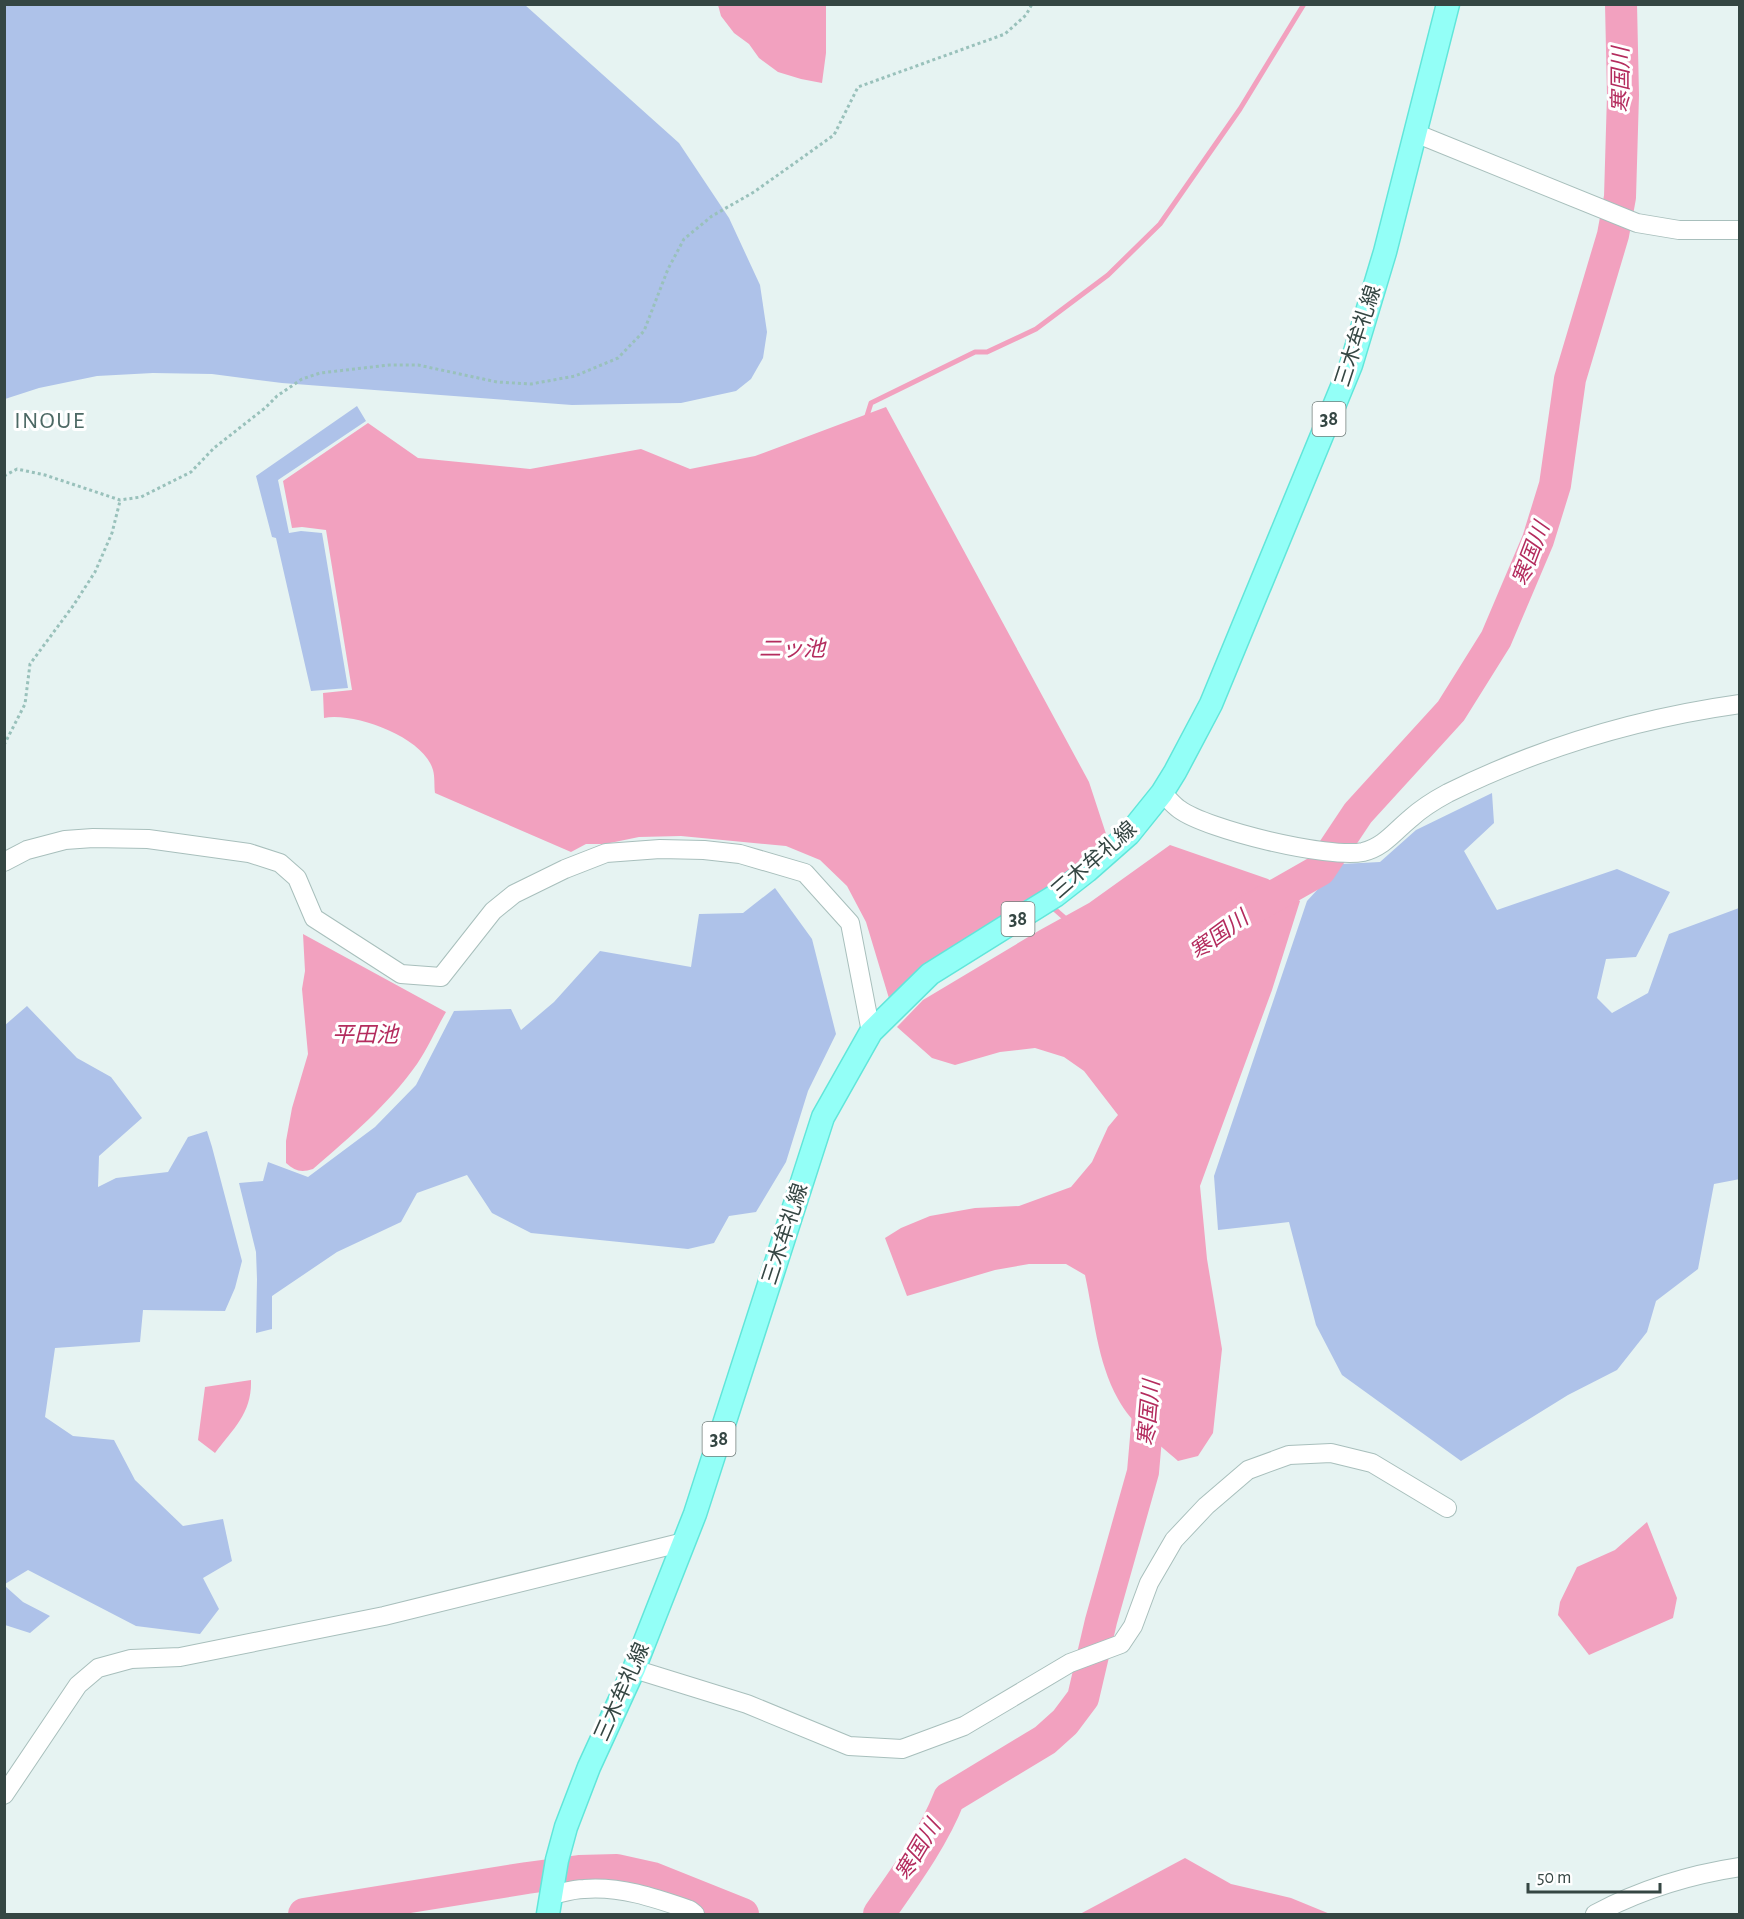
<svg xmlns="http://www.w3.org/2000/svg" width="1744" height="1919" viewBox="0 0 1744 1919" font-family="'Alegreya Sans','Noto Sans JP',sans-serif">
<rect width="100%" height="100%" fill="#e6f3f2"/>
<path fill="#aec2e9" d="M4,5H525L679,143L729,218L760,285L767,332L763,358L751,379L736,391L681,403L572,405L282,383L212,374L153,373L97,376L39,388L5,399Z
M357,406L366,421L278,480L289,533L301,531L322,533L348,688L311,691L276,538L272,537L256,476Z
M1492,793L1494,823L1464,851L1497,910L1617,869L1670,892L1636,957L1606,959L1597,998L1612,1013L1648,993L1669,934L1739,908L1740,1179L1714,1184L1698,1269L1656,1301L1647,1332L1617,1370L1568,1395L1461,1461L1342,1375L1316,1325L1289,1222L1218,1230L1214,1176L1307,901L1341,864L1380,862L1416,830Z
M775,888L812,939L836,1034L808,1091L786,1162L756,1212L729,1216L714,1243L688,1249L531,1233L492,1213L467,1175L417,1193L401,1222L337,1252L272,1296V1329L256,1333L257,1279L256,1252L239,1183L263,1181L268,1162L308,1177L375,1127L416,1085L454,1011L511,1009L521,1030L554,1002L600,951L691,967L699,914L743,913Z
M27,1006L77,1058L111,1077L142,1118L99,1156L98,1187L116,1178L168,1172L188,1137L207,1131L212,1147L242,1261L235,1288L225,1311L143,1310L140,1342L55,1348L45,1417L73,1436L114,1440L135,1480L183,1526L223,1519L232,1561L203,1578L219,1609L200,1634L136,1626L28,1570L5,1584L4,1026Z
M5,1586L23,1602L50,1616L30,1633L5,1625Z"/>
<path fill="#f2a1bf" d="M718,5H826V53L822,83L801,79L778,72L759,58L749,44L734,33L721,16Z
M886,407L1089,782L1109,843L891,1005L866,922L847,886L820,860L786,846L681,836L639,837L605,844H586L571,852L435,793C434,786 435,777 433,770C424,737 354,712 324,718L323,693L352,690L326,530L302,527L292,528L283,481L368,423L418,458L530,469L641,449L690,469L755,456Z
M1170,845L1268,879L1300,901L1272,990L1200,1186L1207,1259L1222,1349L1213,1433L1198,1456L1178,1461C1158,1443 1131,1424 1118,1399C1097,1361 1094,1316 1085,1275L1066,1264H1029L995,1270L907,1296L885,1238L901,1228L930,1216L975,1208L1019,1206L1071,1187L1092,1162L1108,1127L1118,1115L1084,1071L1064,1057L1035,1048L1000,1052L955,1065L932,1058L897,1027L923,1000L1040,930L1089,903Z
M303,934L446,1012C436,1029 428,1048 417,1064C388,1105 350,1137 313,1169C301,1173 295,1171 286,1163V1141L292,1108L308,1054L302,989L305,971Z
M251,1380C252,1413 234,1428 215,1453L198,1440L205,1387Z
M1647,1522L1677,1598L1673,1618L1589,1655L1558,1615L1560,1602L1577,1567L1615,1550Z
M1185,1858L1231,1884L1291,1898L1330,1914H1080Z"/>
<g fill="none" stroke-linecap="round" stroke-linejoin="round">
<path stroke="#f2a1bf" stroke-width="5" d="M866,419L871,403L975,352H987L1036,329L1108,275L1160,224L1240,109L1304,4
M1051,906L1067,920"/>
<path stroke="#f2a1bf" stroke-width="32" d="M1246,912L1320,870L1358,813L1451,711L1496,639L1538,540L1555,485L1570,379L1613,235L1620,197L1623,95L1621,4
M304,1914L527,1878L579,1871L617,1870L653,1878L743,1914
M879,1914C904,1878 933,1839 949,1798L1045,1740L1065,1722L1083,1698L1101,1621L1143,1472L1150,1392"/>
<defs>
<path id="minor" d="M1415,133L1637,223L1679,230H1740
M1162,793C1168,798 1173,805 1179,809C1207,830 1329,859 1363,852C1384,847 1395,831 1411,818C1422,808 1435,800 1448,793C1539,748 1640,718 1740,704
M4,862L27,850L65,840L93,838L148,839L249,853L280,863L297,878L314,918L401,974L441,977L493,911L514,894L565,869L606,853L660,849L704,850L740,854L805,873L850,923L871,1032
M634,1669L747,1704L849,1746L902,1749L964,1726L1070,1663L1121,1644L1133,1626L1149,1583L1174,1540L1206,1506L1248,1470L1289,1455L1331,1453L1372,1463L1447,1508
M4,1795L78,1685L98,1668L131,1659L180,1657L384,1616L684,1542
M552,1895C562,1893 573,1889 584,1889C621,1886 655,1898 690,1910L695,1914
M1595,1914C1642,1889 1687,1875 1740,1867"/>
<path id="major" d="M548,1914L557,1860L566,1827L589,1767L634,1669L695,1514L823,1117L871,1032L930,974L1055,896L1087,871L1129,834L1162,793L1175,772L1211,704L1351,365L1385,252L1448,4"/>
</defs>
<use href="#minor" stroke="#a8bfbc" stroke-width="20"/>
<use href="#major" stroke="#61e6da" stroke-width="25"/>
<path stroke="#99c1bb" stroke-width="3" stroke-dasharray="3 3" stroke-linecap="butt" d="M4,476L17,469L45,475L120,500L141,497L191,472L214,448L265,408L277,396L302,379L320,373L389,365H418L497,382L531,384L575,376L618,358L644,331L668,269L684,239L712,216L754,192L834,135L858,87L1005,34L1026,15L1032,4
M4,745L25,704L30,664L73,606L95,572L112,533L120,501"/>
<use href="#minor" stroke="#fff" stroke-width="18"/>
<use href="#major" stroke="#93fff7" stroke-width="22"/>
</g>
<g text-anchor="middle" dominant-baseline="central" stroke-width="6" stroke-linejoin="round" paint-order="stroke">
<g fill="#fff" stroke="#727e7b" stroke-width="1.5">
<rect x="1312.5" y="402" width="33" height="34" rx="4.5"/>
<rect x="1001.5" y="902" width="33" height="34" rx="4.5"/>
<rect x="702.5" y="1422" width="33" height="34" rx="4.5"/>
</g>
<g font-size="20" font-weight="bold" fill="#354643">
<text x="1329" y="419">38</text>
<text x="1018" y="919">38</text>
<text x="719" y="1439">38</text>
</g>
<g font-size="21" fill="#354643" stroke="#fff">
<text transform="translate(1358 336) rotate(-72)">三木牟礼線</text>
<text transform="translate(1094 860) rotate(-41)">三木牟礼線</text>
<text transform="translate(785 1234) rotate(-72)">三木牟礼線</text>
<text transform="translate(622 1692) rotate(-66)">三木牟礼線</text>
</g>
<g font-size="22" font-style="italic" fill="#b42c5e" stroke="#fff">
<text transform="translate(1621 80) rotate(-90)">寒国川</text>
<text transform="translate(1531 554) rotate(-69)">寒国川</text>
<text x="792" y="649">二ッ池</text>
<text transform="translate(1219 935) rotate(-36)">寒国川</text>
<text x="365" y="1035">平田池</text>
<text transform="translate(1149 1413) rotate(-85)">寒国川</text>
<text transform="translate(918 1850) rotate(-59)">寒国川</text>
</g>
<g font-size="24" letter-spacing="1.5" fill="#4c6964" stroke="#fff">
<text x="50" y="421">INOUE</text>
</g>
</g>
<rect width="1744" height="1919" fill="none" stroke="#354643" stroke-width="12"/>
<path d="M1528 1883v9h132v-9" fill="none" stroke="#354643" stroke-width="3"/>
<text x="1537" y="1883" font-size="18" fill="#354643" stroke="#ffffff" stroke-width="4.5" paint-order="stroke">50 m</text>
</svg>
